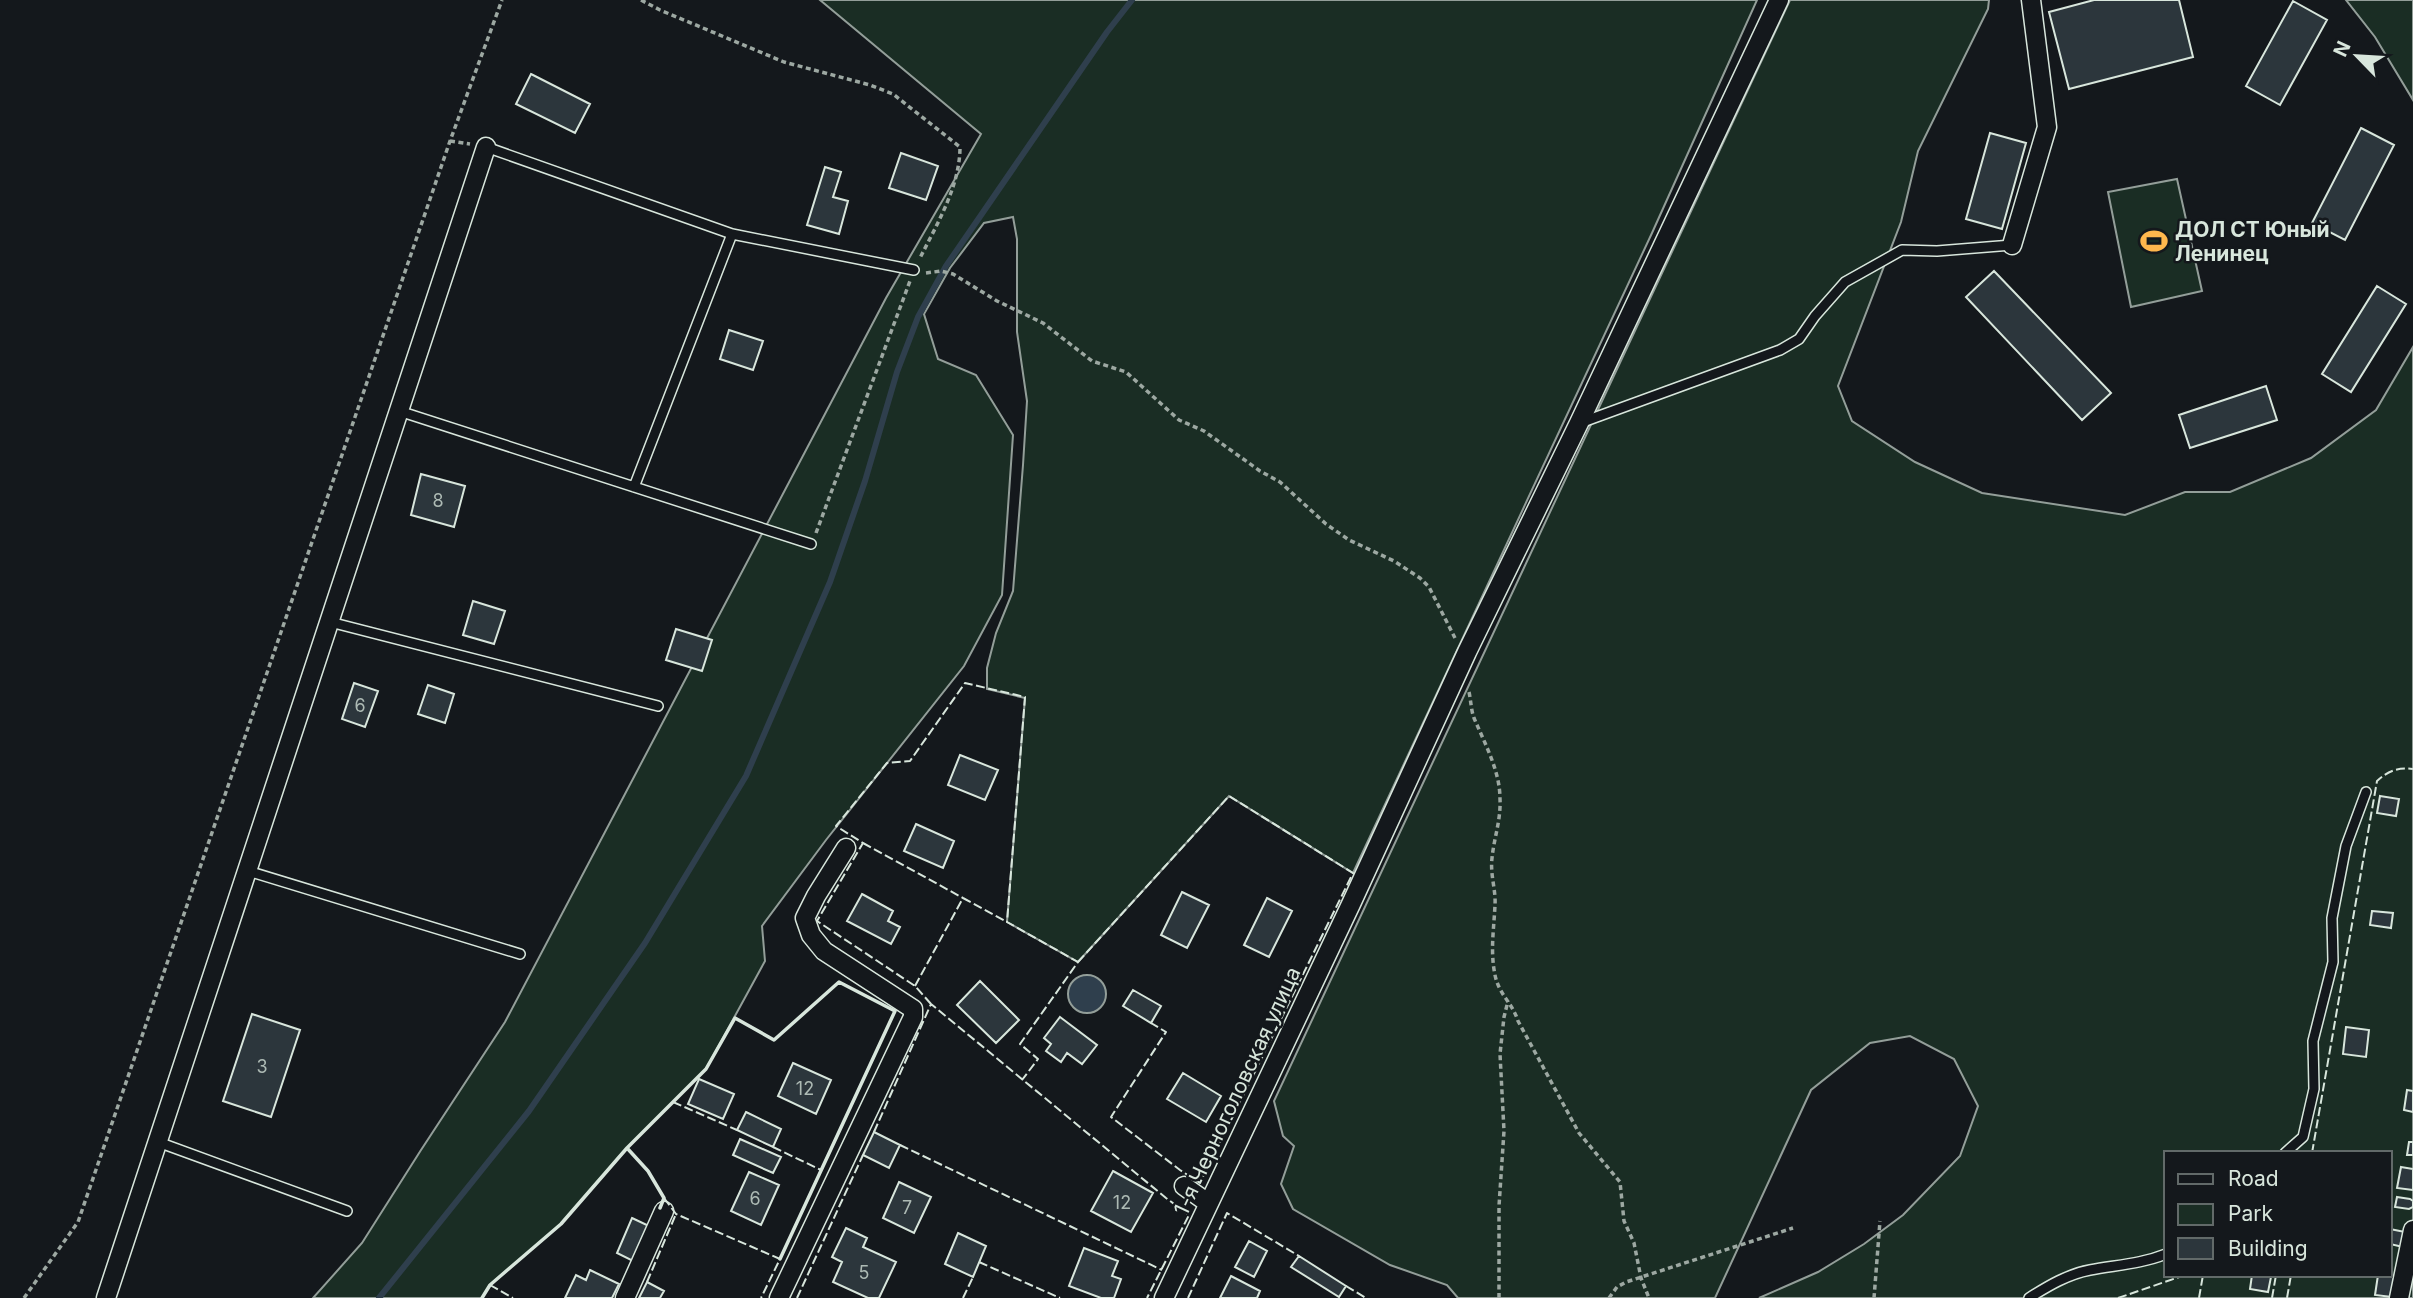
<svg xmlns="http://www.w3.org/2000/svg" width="2413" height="1298" viewBox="0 0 2413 1298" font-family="Inter,sans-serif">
<rect width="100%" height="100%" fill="#14181c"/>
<path fill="#1a2d24" stroke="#939e99" stroke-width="2" fill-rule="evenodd" d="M820,0H1757L1652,233L1353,873L1229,796L1078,962L1007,922L1025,698L987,689V668L996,633L1013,591L1023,465L1027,401L1017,332V239L1013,217L984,223L950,268L924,314L938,359L976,375L1013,435L1002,595L964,666L826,840L762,926L765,961L706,1069L627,1148L561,1224L490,1285L482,1298H313L362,1243L421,1150L505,1022L886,298L981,134Z
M1790,0H1989L1988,9L1918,151L1901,222L1838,386L1852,421L1915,462L1982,493L2125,515L2185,492H2230L2311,458L2376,410L2413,347V1298H1759L1818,1272L1864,1244L1903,1215L1960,1156L1978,1106L1954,1059L1910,1036L1870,1043L1811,1090L1715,1298H1458L1447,1285L1390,1265L1293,1209L1281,1184L1294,1146L1283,1136L1274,1101ZM2166,1153H2390V1275H2166Z
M2346,0H2413V100L2375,37Z
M2177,179L2202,291L2131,307L2108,192Z"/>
<path fill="#2f3f4d" stroke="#939e99" stroke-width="2" d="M1068 994a19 19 0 1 1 38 0a19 19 0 1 1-38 0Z"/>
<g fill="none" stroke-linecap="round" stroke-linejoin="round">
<path stroke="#2f3f4d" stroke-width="6" d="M379,1298L529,1111L645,943L746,776L830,582L865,481L897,372L918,317L946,266L1107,32L1132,0"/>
</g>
<path fill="#2c363c" stroke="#d8e6dc" stroke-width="2" d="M2094,0H2179L2193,57L2069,89L2049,12Z
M2293,1L2327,20L2280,105L2246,86Z
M531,74L590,104L575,133L516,104Z
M2361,128L2394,145L2345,240L2312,223Z
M1990,133L2026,143L2002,229L1966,219Z
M901,153L938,166L926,200L889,188Z
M825,167L841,172L833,197L848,201L839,234L807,225Z
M1994,271L2111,393L2082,420L1966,297Z
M2377,286L2406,304L2351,392L2322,374Z
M729,330L763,341L753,370L720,359Z
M2266,386L2277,420L2190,448L2179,415Z
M421,474L465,486L454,527L411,515Z
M473,601L505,611L494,644L463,635Z
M676,629L712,640L702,671L666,660Z
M354,683L378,691L365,727L342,719Z
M428,685L454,694L445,723L418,714Z
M960,755L998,770L985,800L948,785Z
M2380,796L2399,799L2396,816L2377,813Z
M916,824L954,841L943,868L904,851Z
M1182,892L1209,905L1187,948L1161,935Z
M862,894L893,911L888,921L900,927L891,944L847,921Z
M1267,898L1292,911L1269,957L1244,945Z
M2372,911L2393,913L2391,928L2370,925Z
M980,981L1019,1020L996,1043L957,1005Z
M1133,990L1161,1006L1151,1023L1123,1006Z
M252,1014L300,1030L271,1117L223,1101Z
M1060,1017L1097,1045L1082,1064L1067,1053L1061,1062L1046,1051L1051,1044L1044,1038Z
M2346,1027L2369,1030L2366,1057L2343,1054Z
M793,1063L831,1080L816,1114L778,1096Z
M1183,1073L1221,1096L1206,1122L1167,1099Z
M699,1079L734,1094L723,1119L688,1104Z
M2407,1090L2413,1091V1112L2404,1110Z
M746,1112L781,1129L773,1147L737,1130Z
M874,1132L900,1145L889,1168L863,1155Z
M740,1139L781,1157L773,1173L733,1155Z
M2409,1142H2413V1155H2407Z
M2401,1167L2413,1169V1190L2397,1188Z
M1113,1171L1153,1193L1131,1232L1091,1211Z
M749,1172L779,1185L761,1225L731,1211Z
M899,1182L931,1197L914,1233L883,1218Z
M2397,1197L2410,1199L2413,1201V1207L2409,1209L2395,1207Z
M632,1218L649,1226L633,1261L617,1253Z
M846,1228L867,1238L863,1247L896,1262L879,1298H868L833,1282L842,1262L832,1257Z
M2390,1229L2405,1232L2403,1247L2390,1244Z
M958,1233L986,1246L973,1277L945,1264Z
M1249,1241L1267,1251L1254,1277L1235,1267Z
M1084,1248L1118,1261L1112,1276L1121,1279L1114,1298H1101L1069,1286Z
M1299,1256L1346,1286L1339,1297L1291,1267Z
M590,1270L619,1284L612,1298H565L576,1275L586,1280Z
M2252,1275L2271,1277L2268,1292L2250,1289Z
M2378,1275L2396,1276L2392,1297L2375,1295Z
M1231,1276L1260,1291L1257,1298H1220Z
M647,1282L664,1291L660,1298H639Z"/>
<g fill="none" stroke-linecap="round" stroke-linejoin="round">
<defs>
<path id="service" d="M486,147L732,234L914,270
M399,411L811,544
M1580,423L1780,350L1799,339L1815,316L1845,282L1902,250L1937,251L2012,245
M634,487L732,234
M330,622L658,706
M248,871L520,954
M158,1142L347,1211
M2285,1153L2303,1137L2314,1089L2313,1041L2333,962L2332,918L2346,846L2366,792
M2029,1298C2048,1286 2068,1274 2090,1270C2116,1265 2141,1264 2166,1254"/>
<path id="minor" d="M2012,245L2047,127L2031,0
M1184,1186L1208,1203
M106,1298L486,147
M625,1298L664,1211
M779,1298L913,1017V1009L824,951L811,935L805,918L816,896L846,848
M1164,1298L1351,904L1467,652L1579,423L1779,0
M2399,1298L2413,1230"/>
</defs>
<use href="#service" stroke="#d8e6dc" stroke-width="12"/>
<use href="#minor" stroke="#d8e6dc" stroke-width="21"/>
<path stroke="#9da8a2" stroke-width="3.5" stroke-dasharray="5 3.5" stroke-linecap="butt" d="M641,0L660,10L784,62L870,85L893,94L960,147C960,186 937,224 920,258
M450,141L470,144
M926,273L941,271L953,274L997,301L1043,323L1092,361L1126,372L1179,420L1204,431L1260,471L1280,482L1326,524L1349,540L1394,561L1420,578L1429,587L1455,638
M816,533L910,281
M1469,692C1471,701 1471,710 1474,718C1485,744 1500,771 1500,799C1501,820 1494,838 1492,858C1490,875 1496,890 1495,905C1494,928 1490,951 1495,975C1499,995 1512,1002 1518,1021L1579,1133L1620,1182L1624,1221L1634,1243L1641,1278L1649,1298
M24,1298L78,1222L450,141L502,0
M1499,1298V1206L1504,1131L1500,1054L1504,1017L1508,1001
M1609,1298L1617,1287L1626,1282L1793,1228
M1874,1298L1880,1221"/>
<use href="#service" stroke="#14181c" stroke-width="9"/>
<use href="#minor" stroke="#14181c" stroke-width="18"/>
<path stroke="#d8e6dc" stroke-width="2" stroke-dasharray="9 3.5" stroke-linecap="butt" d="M863,843L963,898
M1078,962L1229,796L1353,873L1200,1183L1180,1170L1111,1117L1166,1032L1151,1023
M915,986L963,898L1007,922
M931,1004L915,986L817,921L863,843L836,826L887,763L910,761L965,683L1025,697L1007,922L1078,962L1020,1044L1038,1059L1022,1080
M673,1102L737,1130
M874,1132L931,1004L1166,1198L1189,1215L1147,1298
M900,1145L1162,1270
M773,1147L821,1170
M2312,1153L2377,781C2388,771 2398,767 2413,769
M664,1198L676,1214L780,1259L761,1298
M979,1262L1060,1298
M647,1282L676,1214
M490,1285L513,1298
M1346,1286L1366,1298
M797,1298L863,1155
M963,1298L973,1277
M1188,1298L1227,1213L1299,1256
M2118,1298L2185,1275
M2199,1298L2203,1275
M2272,1298L2276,1275
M2287,1298L2291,1275"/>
<path stroke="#d8e6dc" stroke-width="3.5" d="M627,1148L648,1171L664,1198L660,1208
M482,1298L490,1285L561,1224L627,1148L706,1069L735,1018L774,1040L839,982L895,1011L780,1259"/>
</g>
<defs>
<symbol id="stadium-bare" viewBox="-9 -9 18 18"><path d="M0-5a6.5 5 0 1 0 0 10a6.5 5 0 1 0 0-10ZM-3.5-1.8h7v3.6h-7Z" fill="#ffb74d" stroke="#14181c" stroke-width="2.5" paint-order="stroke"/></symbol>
</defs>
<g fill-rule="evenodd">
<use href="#stadium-bare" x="2135" y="222" width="38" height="38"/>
</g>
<g text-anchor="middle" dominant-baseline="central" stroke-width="5" stroke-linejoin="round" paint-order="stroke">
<g font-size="18" fill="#adbab4">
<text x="438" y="500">8</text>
<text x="360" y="705">6</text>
<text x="262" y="1066">3</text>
<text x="805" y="1088">12</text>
<text x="755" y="1198">6</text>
<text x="1122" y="1202">12</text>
<text x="907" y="1207">7</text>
<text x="864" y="1272">5</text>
</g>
<g font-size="21" font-weight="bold" fill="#d8e6dc" stroke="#14181c" text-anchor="start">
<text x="2175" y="229">ДОЛ СТ Юный<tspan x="2175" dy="24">Ленинец</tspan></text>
</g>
<g font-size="21" fill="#d8e6dc" stroke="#14181c">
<text transform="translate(1237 1091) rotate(-65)">1-я Черноголовская улица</text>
</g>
</g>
<rect x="2164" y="1151" width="228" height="126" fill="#14181c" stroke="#626a69" stroke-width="2"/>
<rect x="2178" y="1174" width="35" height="10" fill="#14181c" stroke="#626a69" stroke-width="2"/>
<text x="2228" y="1186" font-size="21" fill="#d8e6dc">Road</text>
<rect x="2178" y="1204" width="35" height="21" fill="#1a2d24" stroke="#626a69" stroke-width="2"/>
<text x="2228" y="1221" font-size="21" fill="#d8e6dc">Park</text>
<rect x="2178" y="1238" width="35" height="21" fill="#2c363c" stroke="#626a69" stroke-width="2"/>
<text x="2228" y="1256" font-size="21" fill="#d8e6dc">Building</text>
<g transform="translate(2357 56) rotate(295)" stroke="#14181c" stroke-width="5" paint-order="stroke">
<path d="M0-5L12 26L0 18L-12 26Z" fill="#d8e6dc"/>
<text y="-10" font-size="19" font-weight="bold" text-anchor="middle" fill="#d8e6dc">N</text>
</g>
</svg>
